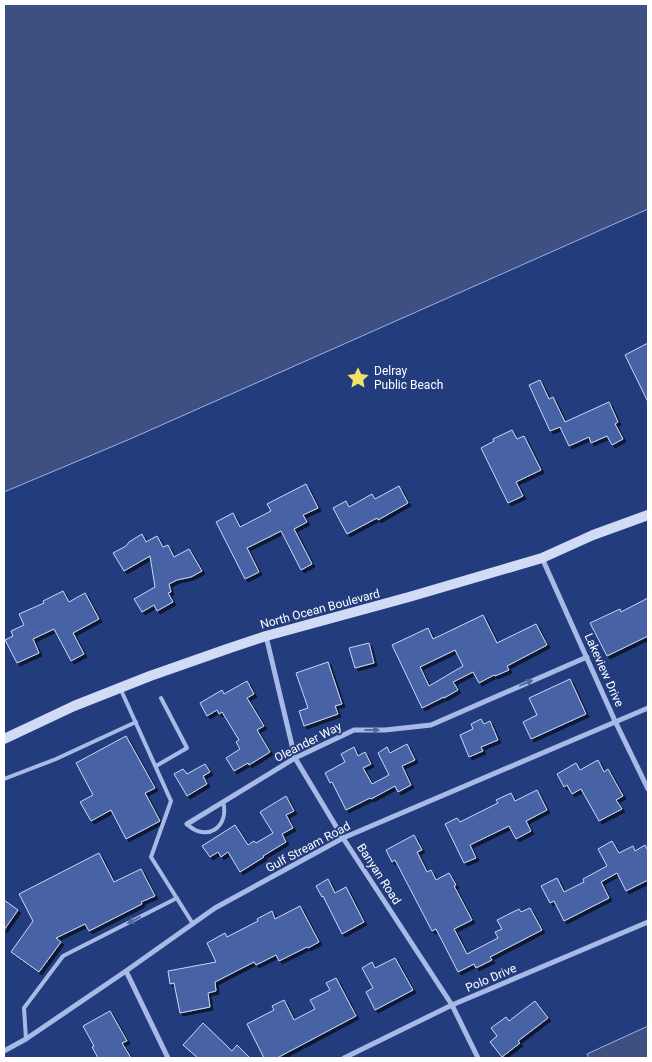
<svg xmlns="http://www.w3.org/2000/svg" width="652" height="1062" viewBox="0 0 652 1062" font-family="Roboto,sans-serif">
<defs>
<filter id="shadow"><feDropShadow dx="3" dy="3" stdDeviation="0" flood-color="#0009"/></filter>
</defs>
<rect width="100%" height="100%" fill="#223c7e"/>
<path fill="#3d5081" stroke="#9bb3e7" d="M4,4H648V209L130,439L4,492Z
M648,1026V1058H589L587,1054Z"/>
<path fill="#4662a5" stroke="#cbd7f5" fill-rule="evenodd" filter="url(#shadow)" d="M648,343V402L625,355Z
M540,380L549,399L553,397L565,422L609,402L618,422L615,424L623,439L612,445L607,436L591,443L589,437L569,446L560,427L550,431L529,385Z
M512,430L517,439L524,436L541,470L516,482L523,496L508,503L481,448L494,441L493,439Z
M306,484L318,508L303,515L307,522L294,529L312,564L301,570L281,531L247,548L259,572L245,579L216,522L233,513L240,527L271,511L267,504Z
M399,486L408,503L378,520L377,518L347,534L333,508L346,501L349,507L372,494L375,499Z
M142,534L146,542L157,536L163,547L168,545L174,557L189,549L202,571L191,577L177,580L169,584L171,592L168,593L173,602L157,611L154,605L142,612L134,599L155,587L150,556L124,571L113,553L126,546L129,542Z
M63,591L69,602L85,593L99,619L73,633L84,654L71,661L54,629L33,639L39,653L17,663L5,640L13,636L11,631L24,625L19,614L44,603L43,601Z
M648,598V636L607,656L590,623L620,609L621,612Z
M483,615L497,643L536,624L547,645L507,666L509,670L495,676L494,675L479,683L473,672L453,682L458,690L444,698V697L422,708L392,645L428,628L433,639ZM455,650L463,666L429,686L420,667Z
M369,643L374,663L355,668L349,648Z
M328,662L342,704L335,706L338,714L304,726L299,711L308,708L296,673Z
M570,679L586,714L531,739L523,722L537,715L529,698Z
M247,681L254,694L247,698L264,726L257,730L270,752L249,765L248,763L234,771L226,758L240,749L236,742L239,740L222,712L219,714L217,710L207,716L200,703L222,690L224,694Z
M481,719L484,724L490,721L498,740L481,747L483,751L469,757L460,735L473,729L471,724Z
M126,736L155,788L145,793L160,821L126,839L111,810L91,821L80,802L93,795L76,763Z
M407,744L415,760L402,766L411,785L398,792L395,786L371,799L370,798L346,810L332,782L330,783L325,773L345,762L341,754L354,747L358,756L365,752L371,764L363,768L372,784L389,775L378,753L387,747L390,753Z
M598,760L604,772L608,769L623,796L616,800L622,809L599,821L581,789L572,794L567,785L564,787L557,774L576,763L580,770Z
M205,764L210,772L203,776L207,784L187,796L174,774L183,769L187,774Z
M537,790L547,810L526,821L531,831L516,839L509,826L470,845L476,858L464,863L445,824L457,818L460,822L498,803L496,800L511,793L515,801Z
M286,796L294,811L286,815L293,828L282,834L286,842L263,856L264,857L240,872L228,852L221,857L218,852L210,857L202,846L235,825L248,845L254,841L256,843L273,833L260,812Z
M414,835L422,850L417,852L427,872L431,870L436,880L449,873L456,885L454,886L472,920L454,929L467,954L498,938L495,932L502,929L497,920L519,909L521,912L530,908L542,930L490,957L492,960L476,968L474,964L458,972L436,929L432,931L395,860L392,862L386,850Z
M612,841L619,853L633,846L635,851L645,845L648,851V880L626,891L617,873L601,882L609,898L564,921L554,901L550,903L541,886L557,878L564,892L584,882L583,879L607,866L598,849Z
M99,853L114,882L141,869L155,896L141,902L142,904L89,931L85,924L56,938L61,942L39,972L11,952L33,921L19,894Z
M328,879L335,893L346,887L364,922L342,934L323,896L322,897L316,886Z
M4,900L18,910L4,930Z
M300,906L319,942L308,948L307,947L279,961L276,955L256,965L254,962L215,982L216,991L208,993L210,1007L180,1013L174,983L170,984L168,971L216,962L207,943L225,933L227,937L258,921L257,919L272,911L275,919Z
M395,958L413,990L375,1010L366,992L373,988L362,968L372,962L375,968Z
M336,978L356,1016L277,1058H264L247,1024L274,1010L272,1006L284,1000L294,1020L315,1009L310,1000L330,990L326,983Z
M535,1001L548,1018L518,1041L520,1043L502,1057L490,1042L497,1036L491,1028L506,1017L509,1021Z
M110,1011L127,1041L122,1043L131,1058H98L92,1047L94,1046L83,1026Z
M203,1023L232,1051L237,1045L250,1058H198L183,1045Z"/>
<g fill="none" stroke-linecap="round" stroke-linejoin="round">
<path stroke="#a7bae6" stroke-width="4" d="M121,690L171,801L151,857L193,924
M156,766L187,748L161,698
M4,779L56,759L136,722
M187,824C206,843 230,827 223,802
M26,1039L24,1008L63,956L177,898"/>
<path stroke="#a7bae6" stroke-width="5" d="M542,558L615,721L648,789
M266,636L295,758L343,838L452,1005L478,1058
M187,824L295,758L354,730H385L431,725L587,657
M126,971L168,1058
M4,1051L26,1039L126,971L215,908L343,838L648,708
M344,1058L452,1005L648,922"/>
<path stroke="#d1dbf5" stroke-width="10" d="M4,739L74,706L150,676L227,649L266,636L409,597L542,558L593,535L648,515"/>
</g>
<defs><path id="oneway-solid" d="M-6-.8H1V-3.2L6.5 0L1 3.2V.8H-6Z" transform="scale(1.25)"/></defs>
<g fill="#5168a2">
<use href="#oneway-solid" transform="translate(526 683) rotate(-23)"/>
<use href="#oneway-solid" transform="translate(372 730)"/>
<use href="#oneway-solid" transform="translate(134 920) rotate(153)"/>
</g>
<defs>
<symbol id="sight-bare" viewBox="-9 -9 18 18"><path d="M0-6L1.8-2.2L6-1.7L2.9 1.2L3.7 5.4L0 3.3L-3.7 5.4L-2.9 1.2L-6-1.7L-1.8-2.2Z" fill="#f2e06a" stroke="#223c7e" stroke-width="2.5" paint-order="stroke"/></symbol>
</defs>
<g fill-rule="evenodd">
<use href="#sight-bare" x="342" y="362" width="32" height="32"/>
</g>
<g text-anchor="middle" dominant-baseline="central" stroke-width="4" stroke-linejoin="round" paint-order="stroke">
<g font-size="12" fill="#fff" stroke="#223c7e" text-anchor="start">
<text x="374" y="371">Delray<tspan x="374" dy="14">Public Beach</tspan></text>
</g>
<g font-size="12" fill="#fff" stroke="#223c7e">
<text transform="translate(320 609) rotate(-15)">North Ocean Boulevard</text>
<text transform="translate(604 670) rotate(66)">Lakeview Drive</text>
<text transform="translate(308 742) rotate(-27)">Oleander Way</text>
<text transform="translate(308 847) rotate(-28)">Gulf Stream Road</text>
<text transform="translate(379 874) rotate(57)">Banyan Road</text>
<text transform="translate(491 978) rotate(-23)">Polo Drive</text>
</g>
</g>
<rect width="652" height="1062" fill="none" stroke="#ffffff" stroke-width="10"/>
</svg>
